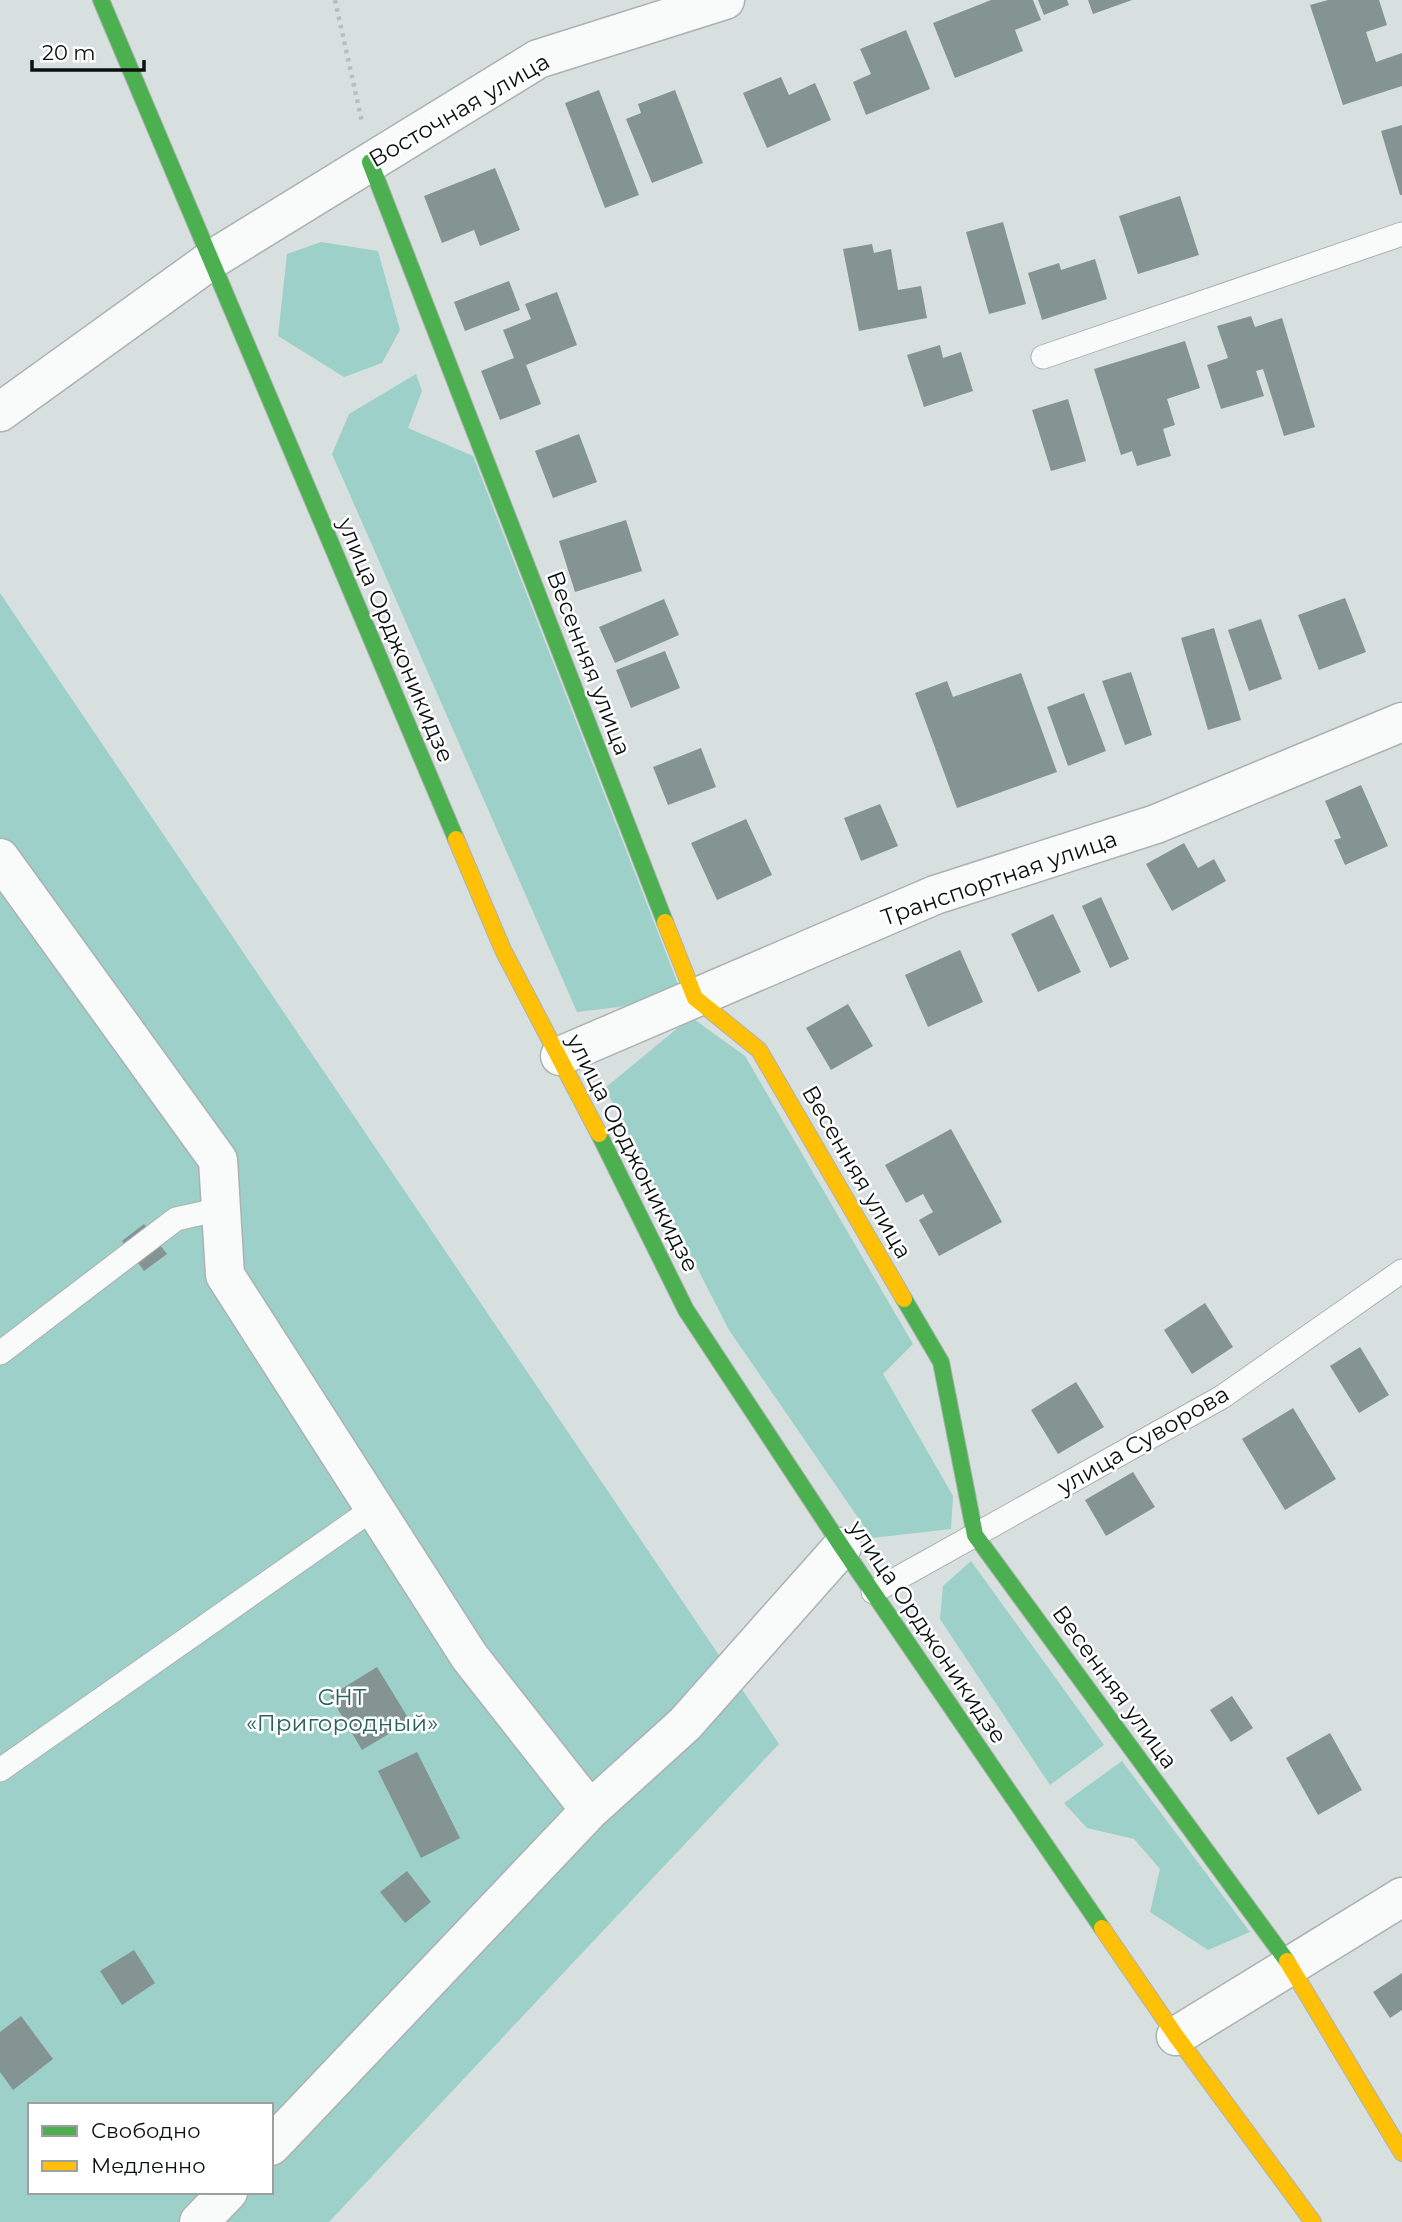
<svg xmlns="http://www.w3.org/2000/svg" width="1402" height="2222" viewBox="0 0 1402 2222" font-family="Montserrat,sans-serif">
<rect width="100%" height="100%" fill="#d7e0de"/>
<path fill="#9dd0c9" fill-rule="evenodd" d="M321,242L378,251L400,330L382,363L344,377L278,336L287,254Z
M416,374L422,391L408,428L473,456L678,984L627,1006L577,1012L332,454L349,414Z
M0,593L779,1744L329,2222H0ZM30,2105H271V2192H30Z
M691,1017L745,1056L913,1344L883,1374L953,1496L951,1529L872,1538L729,1330L605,1088Z
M971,1561L1104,1745L1050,1785L940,1619L943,1586Z
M1122,1761L1250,1932L1208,1950L1150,1912L1160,1869L1134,1839L1087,1828L1064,1803Z"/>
<path fill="#839492" d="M991,0H1033L1041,20L1015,30L1023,51L955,78L933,23Z
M1038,0H1067L1069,5L1044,15Z
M1088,0H1132L1093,14Z
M1328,0H1379L1387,25L1366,32L1376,62L1402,53V86L1343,105L1310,5Z
M906,30L930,89L866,115L853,82L871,74L860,49Z
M781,77L789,95L815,83L831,120L767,148L743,93Z
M599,90L639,195L605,208L565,103Z
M675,90L703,163L652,183L626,119L641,113L638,104Z
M1402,125V195H1400L1381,131Z
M495,168L520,230L480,246L474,230L442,243L424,196Z
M1180,196L1199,255L1138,274L1119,216Z
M1003,222L1026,304L989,314L966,232Z
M872,244L874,253L891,249L898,290L921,286L927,318L859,331L843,249Z
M1095,259L1107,299L1042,320L1028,273L1059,263L1061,270Z
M509,281L520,310L465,331L454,302Z
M557,292L577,345L526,365L541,404L500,420L481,371L514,358L503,330L531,319L525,304Z
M1251,316L1255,327L1282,318L1315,427L1284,436L1263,369L1256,371L1264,396L1221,409L1207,365L1228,358L1217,326Z
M1185,341L1200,388L1167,399L1175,425L1163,429L1171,456L1137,466L1132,451L1121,455L1094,369Z
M940,345L943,358L961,352L973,391L924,407L907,355Z
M1068,399L1086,461L1051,471L1032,410Z
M579,434L597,482L553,498L535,451Z
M626,520L642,571L575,592L559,541Z
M1345,598L1366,652L1319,670L1298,615Z
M664,599L679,635L615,663L599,627Z
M1261,619L1282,679L1249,691L1228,630Z
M1214,628L1241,720L1208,730L1181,638Z
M665,651L680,688L631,708L616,670Z
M1131,672L1152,735L1125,745L1102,681Z
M1021,673L1057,772L957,808L915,693L947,681L953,697Z
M1084,693L1106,751L1068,766L1047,707Z
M701,748L716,787L668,805L653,767Z
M1361,785L1388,846L1345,865L1334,840L1341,838L1325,801Z
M880,804L898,846L861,861L844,818Z
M746,819L772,875L717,900L691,843Z
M1184,843L1198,868L1214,859L1226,881L1172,911L1146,864Z
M1101,897L1129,959L1110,968L1082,906Z
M1053,914L1081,972L1038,992L1011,934Z
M960,950L983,1002L928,1027L905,975Z
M848,1004L873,1046L831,1070L806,1028Z
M951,1129L1002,1222L939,1256L919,1220L933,1212L923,1194L906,1203L885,1165Z
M144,1224L167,1254L144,1271L122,1241Z
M1205,1303L1233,1347L1192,1374L1164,1330Z
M1360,1347L1389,1395L1359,1413L1330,1366Z
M1076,1382L1104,1427L1058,1454L1031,1410Z
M1293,1408L1336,1479L1285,1510L1242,1439Z
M1133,1472L1155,1507L1106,1536L1085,1500Z
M377,1667L410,1721L362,1750L330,1696Z
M1232,1696L1253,1728L1231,1742L1210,1710Z
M1330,1733L1362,1790L1318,1815L1286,1758Z
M417,1752L460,1838L421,1858L378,1771Z
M407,1871L431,1902L405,1923L380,1892Z
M134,1950L155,1983L122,2005L100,1971Z
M1402,1973V2010L1390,2018L1373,1992Z
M21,2016L53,2059L13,2090L0,2072V2032Z"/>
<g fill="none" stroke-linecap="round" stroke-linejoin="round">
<defs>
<path id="lane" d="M1043,357L1402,234
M0,1353L176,1219L221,1209
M873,1592L1222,1397L1402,1271
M0,1770L374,1508"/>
<path id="street" d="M0,412L211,260L538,59L725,0
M0,858L218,1160L225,1275L469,1656L590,1810
M560,1056L935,895L1156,824L1402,722
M1176,2036L1402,1897
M271,2146L590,1810L685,1724L842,1547
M199,2222L228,2192"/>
<path id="fast" d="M101,0L456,839
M370,162L665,922
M599,1134L686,1310L842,1547L1102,1928
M904,1299L941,1362L975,1535L1287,1961"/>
<path id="slow" d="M456,839L503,950L599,1134
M665,922L695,998L759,1050L904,1299
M1102,1928L1176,2036L1313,2222
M1287,1961L1402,2153"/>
</defs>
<use href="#lane" stroke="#abb2b1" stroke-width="25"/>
<use href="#street" stroke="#abb2b1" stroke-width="41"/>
<use href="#fast" stroke="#abb2b1" stroke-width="18"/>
<use href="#slow" stroke="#abb2b1" stroke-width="18"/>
<path stroke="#bbbdbd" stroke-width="4.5" stroke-dasharray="3.5 5" stroke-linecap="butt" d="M335,0L362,122"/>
<use href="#lane" stroke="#f9fafa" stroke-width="23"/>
<use href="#street" stroke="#f9fafa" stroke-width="38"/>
<use href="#fast" stroke="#4caf50" stroke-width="16"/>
<use href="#slow" stroke="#ffc107" stroke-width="16"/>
</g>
<g text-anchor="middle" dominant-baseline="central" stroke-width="5" stroke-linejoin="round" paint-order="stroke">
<g font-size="23" fill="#0b1110" stroke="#fff">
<text transform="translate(459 110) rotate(-30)">Восточная улица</text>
<text transform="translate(396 640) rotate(67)">улица Орджоникидзе</text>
<text transform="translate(589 663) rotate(69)">Весенняя улица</text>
<text transform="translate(999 878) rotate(-19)">Транспортная улица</text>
<text transform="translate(633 1153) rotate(63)">улица Орджоникидзе</text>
<text transform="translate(857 1172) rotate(60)">Весенняя улица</text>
<text transform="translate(1143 1440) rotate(-30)">улица Суворова</text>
<text transform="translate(928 1632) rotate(56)">улица Орджоникидзе</text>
<text transform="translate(1115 1687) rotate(54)">Весенняя улица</text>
</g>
<g font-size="23" fill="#2c625d" stroke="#fff">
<text x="342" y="1697">СНТ<tspan x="342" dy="26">«Пригородный»</tspan></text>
</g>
</g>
<rect x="28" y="2103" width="245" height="91" fill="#ffffff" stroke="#9da09f" stroke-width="2"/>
<rect x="42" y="2126" width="35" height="10" fill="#4caf50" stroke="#9da09f" stroke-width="2"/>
<text x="91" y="2138" font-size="21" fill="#0b1110">Свободно</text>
<rect x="42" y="2161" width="35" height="10" fill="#ffc107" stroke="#9da09f" stroke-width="2"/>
<text x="91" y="2173" font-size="21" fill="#0b1110">Медленно</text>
<path d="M32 60v10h112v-10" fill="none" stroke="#0b1110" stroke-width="3.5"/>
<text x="42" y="60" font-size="21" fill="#0b1110" stroke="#ffffff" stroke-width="5" paint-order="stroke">20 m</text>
</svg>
